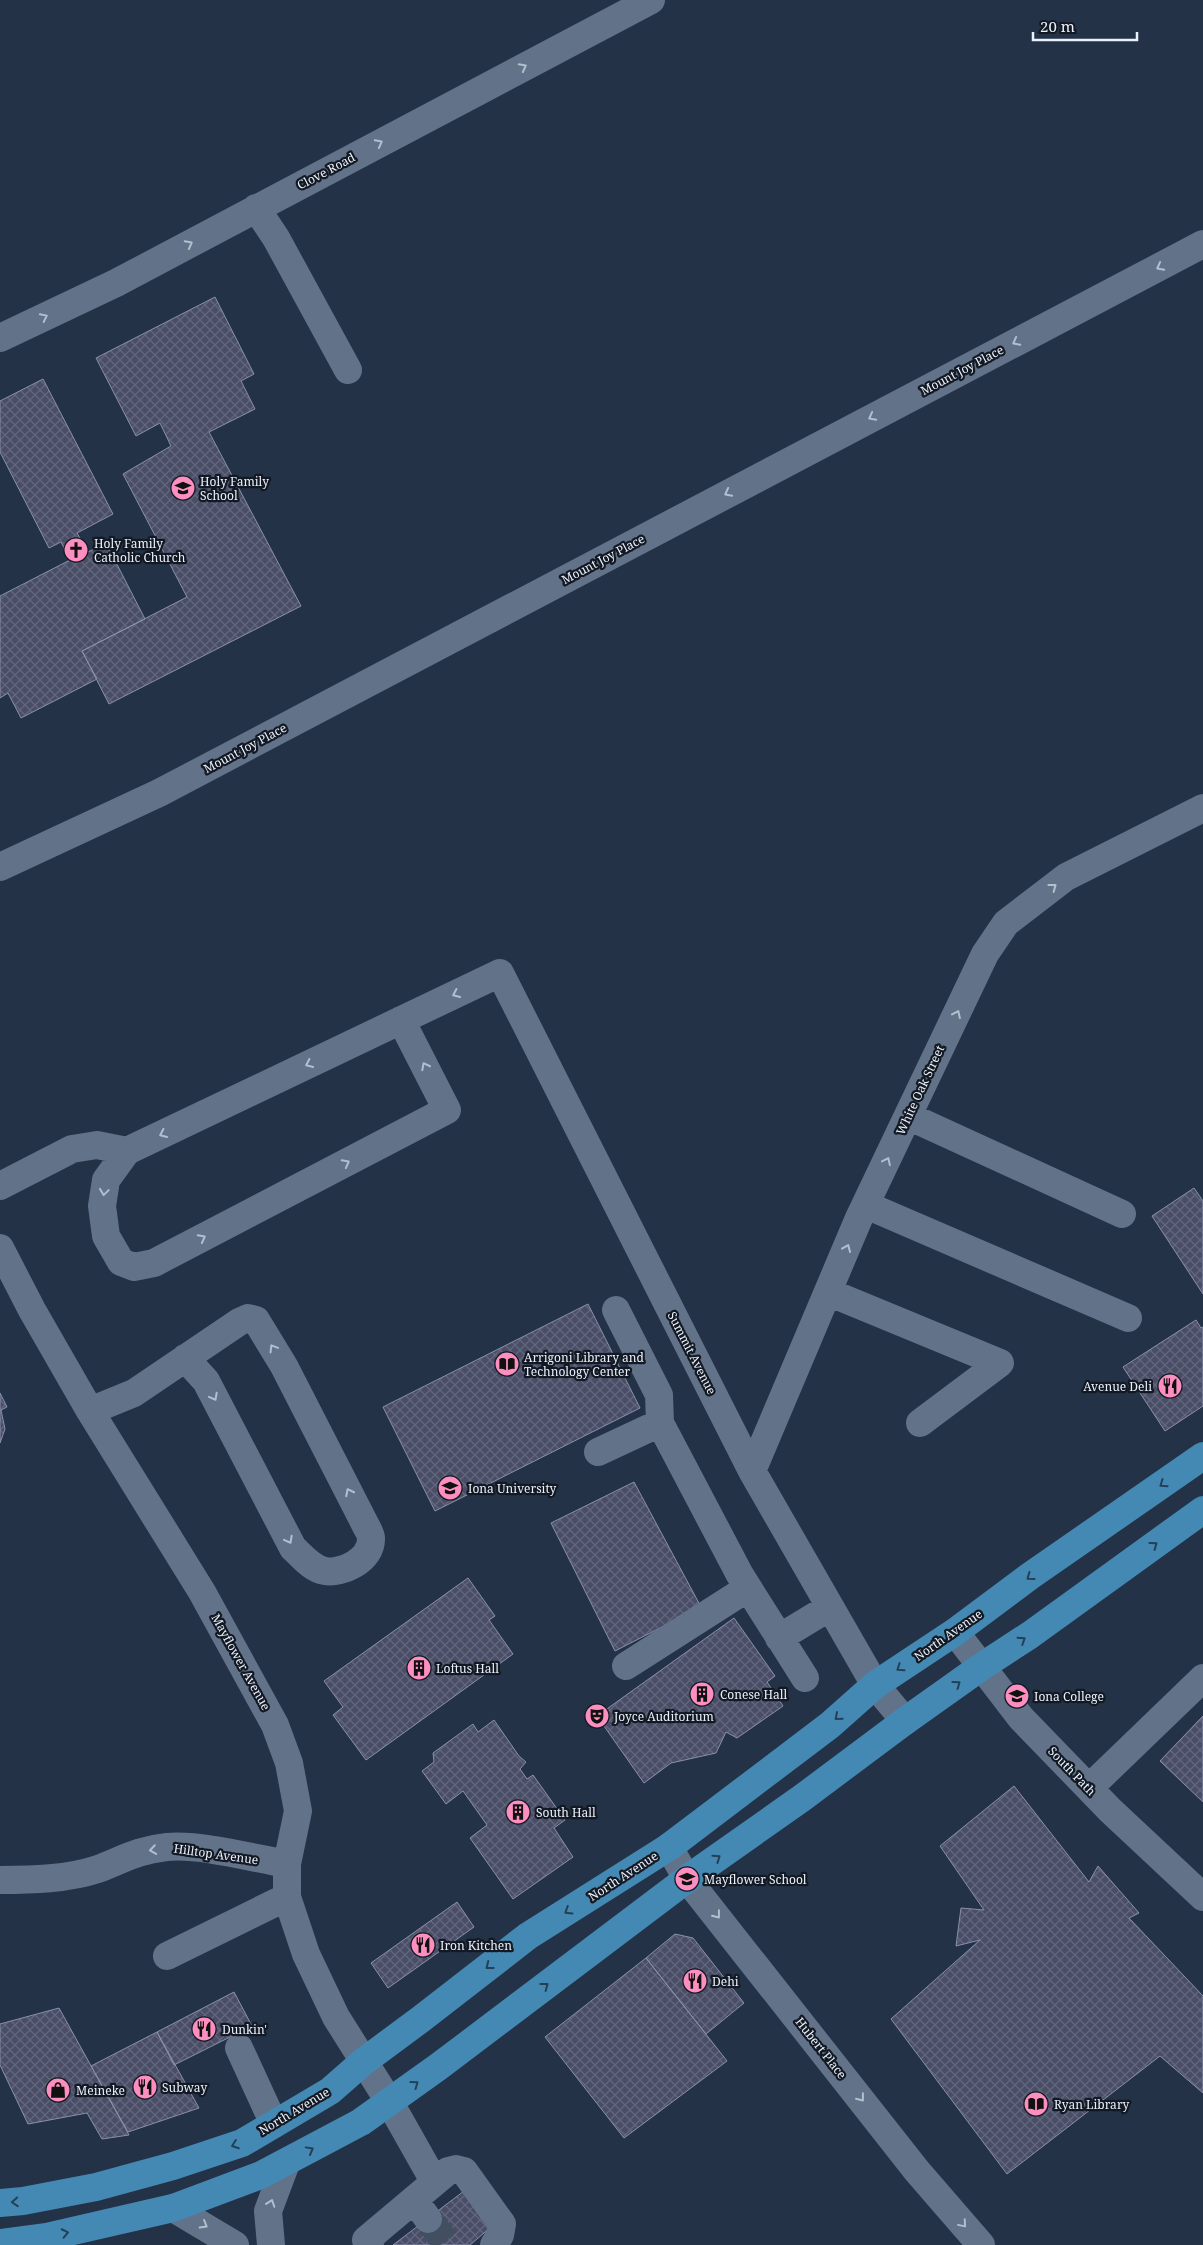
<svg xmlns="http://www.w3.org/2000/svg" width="1203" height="2245" viewBox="0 0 1203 2245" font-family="'Noto Serif',serif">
<defs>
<pattern id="building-cross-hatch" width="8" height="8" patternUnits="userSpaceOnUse" patternTransform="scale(1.25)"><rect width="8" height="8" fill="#494d66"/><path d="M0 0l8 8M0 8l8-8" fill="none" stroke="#63677d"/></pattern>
</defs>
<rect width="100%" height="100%" fill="#233246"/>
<path fill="url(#building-cross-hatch)" stroke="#8a90ac" d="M215,297L254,374L241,381L255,409L209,432L301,606L109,704L82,651L187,597L123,474L171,446L160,423L136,436L96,358Z
M43,379L113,514L77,533L88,552L106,543L145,619L82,651L97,679L21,718L8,693L0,698V596L70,560L61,542L49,548L0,452V401Z
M1194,1188L1203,1201V1294L1152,1216Z
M588,1304L640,1408L435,1511L383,1407Z
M1196,1320L1201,1328L1203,1327V1406L1165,1431L1123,1367Z
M0,1393L7,1407L1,1410L5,1429L0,1443Z
M634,1482L701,1607L615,1651L551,1523Z
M468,1578L495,1616L489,1620L513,1654L366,1760L333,1715L343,1707L324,1681Z
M734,1618L775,1676L767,1682L783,1706L737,1738L726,1732L716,1753L671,1763L644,1783L597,1716Z
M1203,1716V1802L1160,1761Z
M494,1720L519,1756L526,1762L520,1769L527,1779L533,1775L565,1820L554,1828L573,1857L513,1899L470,1838L487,1825L463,1791L446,1804L422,1771L434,1762L433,1753L473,1724L478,1732Z
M1014,1786L1089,1882L1098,1866L1139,1913L1129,1918L1203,1996V2093L1160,2056L1007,2174L891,2019L980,1940L956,1946L961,1908L984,1910L940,1846Z
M457,1902L474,1927L388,1988L371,1963Z
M675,1934L693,1938L744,2003L706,2034L646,1958Z
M646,1958L727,2061L624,2138L545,2037Z
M234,1992L252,2026L174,2065L157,2032Z
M59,2008L90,2064L129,2135L102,2139L87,2113L28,2124L0,2065V2024Z
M157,2032L199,2108L128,2132L91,2066Z
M464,2191L491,2227L470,2245H393Z"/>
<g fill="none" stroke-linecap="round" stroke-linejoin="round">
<path stroke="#414f61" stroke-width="28" stroke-dasharray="28 14" stroke-linecap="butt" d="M428,2219L448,2245"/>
<path stroke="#617289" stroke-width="28" d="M256,208L276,238L348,370
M0,338L116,283L651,0
M0,867L159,793L1203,244
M908,1116L1122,1214
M127,1151L106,1180L102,1206L106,1236L121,1262L134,1267L154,1263L447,1110L401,1020
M0,1186L72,1149L97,1145L127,1151L500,973L752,1471L875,1685L905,1721
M866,1205L1128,1318
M0,1248L32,1310L90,1411L202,1592L275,1725L289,1763L298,1811L287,1864V1897L306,1954L336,2017L390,2103L434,2181
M828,1292L1000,1363L920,1423
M616,1310L659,1395L660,1423L740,1575L805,1678
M90,1411L134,1393L239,1322L248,1318L256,1320L284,1366L365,1524C367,1528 371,1534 371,1538C372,1560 342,1574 325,1571C312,1569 302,1556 293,1548L206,1381L185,1358
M598,1452L660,1423
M752,1471L859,1218L985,954L1006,923L1066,877L1203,808
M955,1632L1021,1718L1110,1810L1203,1897
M779,1638L830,1607
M626,1666L748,1588
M1089,1788L1203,1678
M669,1847L687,1879L917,2171L981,2245
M0,1880C32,1880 68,1879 98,1869C124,1859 138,1850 167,1847C201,1844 253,1858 287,1864
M167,1956L287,1897
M239,2048L274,2124
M414,2200L428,2219
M173,2208L235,2245
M271,2245L268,2211L286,2163
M370,2245L366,2240L448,2171L456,2169L464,2171L502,2224L500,2235L494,2245"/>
<path stroke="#4389b4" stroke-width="28" d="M0,2203L23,2201L96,2187L173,2166L242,2143L330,2091L363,2062L421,2019L528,1936L669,1847L830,1725L875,1685L955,1632L1030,1576L1203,1456
M0,2243L47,2237L173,2208L261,2175L361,2122L438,2067L687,1879L802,1798L905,1721L981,1667L1030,1635L1203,1510"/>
</g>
<defs><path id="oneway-chevron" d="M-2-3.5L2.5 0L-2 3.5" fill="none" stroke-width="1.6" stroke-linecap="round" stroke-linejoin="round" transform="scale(1.25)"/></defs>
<g stroke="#b3bece">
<use href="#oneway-chevron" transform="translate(523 67) rotate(-28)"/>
<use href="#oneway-chevron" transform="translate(379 143) rotate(-28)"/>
<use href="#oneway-chevron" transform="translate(189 244) rotate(-28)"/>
<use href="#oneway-chevron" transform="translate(1160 267) rotate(152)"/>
<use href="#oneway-chevron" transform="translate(44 317) rotate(-26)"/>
<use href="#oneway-chevron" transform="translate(1016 342) rotate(152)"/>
<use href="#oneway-chevron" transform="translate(872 417) rotate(152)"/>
<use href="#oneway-chevron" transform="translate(728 493) rotate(152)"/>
<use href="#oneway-chevron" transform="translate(1053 887) rotate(-37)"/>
<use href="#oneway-chevron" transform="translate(456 994) rotate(155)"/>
<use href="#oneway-chevron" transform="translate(957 1014) rotate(-65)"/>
<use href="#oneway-chevron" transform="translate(309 1064) rotate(155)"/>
<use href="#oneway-chevron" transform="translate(425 1066) rotate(-117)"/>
<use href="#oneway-chevron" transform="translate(163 1134) rotate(155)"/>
<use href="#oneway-chevron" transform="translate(887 1161) rotate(-65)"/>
<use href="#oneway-chevron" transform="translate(346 1163) rotate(-28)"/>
<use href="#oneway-chevron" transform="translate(104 1192) rotate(98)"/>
<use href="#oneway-chevron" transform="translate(202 1238) rotate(-28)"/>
<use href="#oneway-chevron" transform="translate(847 1248) rotate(-67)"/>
<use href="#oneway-chevron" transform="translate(273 1348) rotate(-121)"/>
<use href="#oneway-chevron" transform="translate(214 1397) rotate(62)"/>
<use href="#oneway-chevron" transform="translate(349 1492) rotate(-117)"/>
<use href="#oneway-chevron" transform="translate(289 1540) rotate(62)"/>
<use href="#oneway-chevron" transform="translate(153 1850) rotate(171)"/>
<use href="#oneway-chevron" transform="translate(717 1915) rotate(52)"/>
<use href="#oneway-chevron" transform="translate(861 2098) rotate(52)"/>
<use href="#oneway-chevron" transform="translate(271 2203) rotate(-71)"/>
<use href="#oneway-chevron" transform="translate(963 2224) rotate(50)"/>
<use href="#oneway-chevron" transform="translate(204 2225) rotate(30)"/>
</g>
<g stroke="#244056">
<use href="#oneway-chevron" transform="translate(1163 1484) rotate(145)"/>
<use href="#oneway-chevron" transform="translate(1154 1545) rotate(-36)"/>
<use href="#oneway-chevron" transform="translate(1030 1577) rotate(144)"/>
<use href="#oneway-chevron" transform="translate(1022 1640) rotate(-33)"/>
<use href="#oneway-chevron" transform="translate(900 1668) rotate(146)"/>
<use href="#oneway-chevron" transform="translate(957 1684) rotate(-36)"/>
<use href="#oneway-chevron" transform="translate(838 1717) rotate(139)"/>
<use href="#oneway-chevron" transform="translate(717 1858) rotate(-35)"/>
<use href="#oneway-chevron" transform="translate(568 1911) rotate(148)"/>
<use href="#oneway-chevron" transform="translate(489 1966) rotate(142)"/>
<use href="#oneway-chevron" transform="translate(545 1986) rotate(-37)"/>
<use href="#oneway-chevron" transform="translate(415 2084) rotate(-36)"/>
<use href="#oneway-chevron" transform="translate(235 2145) rotate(160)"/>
<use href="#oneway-chevron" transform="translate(310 2150) rotate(-29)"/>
<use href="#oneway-chevron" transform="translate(15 2202) rotate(176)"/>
<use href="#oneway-chevron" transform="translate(65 2233) rotate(-12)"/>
</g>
<defs>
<symbol id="school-disc" viewBox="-11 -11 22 22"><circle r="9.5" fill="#fd8ec0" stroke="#131923"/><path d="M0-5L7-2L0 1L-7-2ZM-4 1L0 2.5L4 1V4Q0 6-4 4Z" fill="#111"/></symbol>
<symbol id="church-disc" viewBox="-11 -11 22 22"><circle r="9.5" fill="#fd8ec0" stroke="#131923"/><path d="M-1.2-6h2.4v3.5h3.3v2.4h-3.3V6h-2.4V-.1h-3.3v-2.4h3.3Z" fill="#111"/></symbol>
<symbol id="library-disc" viewBox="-11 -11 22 22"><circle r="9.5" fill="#fd8ec0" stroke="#131923"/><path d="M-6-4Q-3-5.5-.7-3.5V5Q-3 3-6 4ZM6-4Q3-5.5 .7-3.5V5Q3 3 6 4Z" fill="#111"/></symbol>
<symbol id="restaurant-disc" viewBox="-11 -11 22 22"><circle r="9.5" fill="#fd8ec0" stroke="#131923"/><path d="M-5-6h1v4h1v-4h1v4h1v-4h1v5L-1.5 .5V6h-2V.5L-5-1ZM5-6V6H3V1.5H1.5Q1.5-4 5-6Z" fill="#111"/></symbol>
<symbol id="university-disc" viewBox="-11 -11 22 22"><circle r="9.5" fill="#fd8ec0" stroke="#131923"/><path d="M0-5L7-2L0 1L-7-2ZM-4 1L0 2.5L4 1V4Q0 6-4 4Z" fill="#111"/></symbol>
<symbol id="building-disc" viewBox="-11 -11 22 22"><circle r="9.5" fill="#fd8ec0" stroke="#131923"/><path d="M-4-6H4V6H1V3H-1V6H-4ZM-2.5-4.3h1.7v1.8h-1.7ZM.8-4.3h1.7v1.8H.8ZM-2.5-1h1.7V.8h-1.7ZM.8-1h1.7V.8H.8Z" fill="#111"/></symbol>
<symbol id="theatre-disc" viewBox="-11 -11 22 22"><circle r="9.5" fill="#fd8ec0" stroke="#131923"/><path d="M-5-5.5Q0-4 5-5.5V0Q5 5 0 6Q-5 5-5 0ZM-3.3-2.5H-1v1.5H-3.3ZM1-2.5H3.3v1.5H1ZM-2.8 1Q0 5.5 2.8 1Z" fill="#111"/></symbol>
<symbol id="shop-disc" viewBox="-11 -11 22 22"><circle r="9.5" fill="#fd8ec0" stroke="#131923"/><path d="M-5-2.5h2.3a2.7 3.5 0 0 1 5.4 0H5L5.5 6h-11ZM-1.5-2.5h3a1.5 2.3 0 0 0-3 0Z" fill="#111"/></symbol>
</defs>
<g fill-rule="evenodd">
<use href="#school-disc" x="169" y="474" width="28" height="28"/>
<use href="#church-disc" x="62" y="536" width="28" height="28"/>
<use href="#library-disc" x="493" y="1350" width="28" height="28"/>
<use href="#restaurant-disc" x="1156" y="1372" width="28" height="28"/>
<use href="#university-disc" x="436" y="1474" width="28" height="28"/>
<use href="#building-disc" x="405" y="1654" width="28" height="28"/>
<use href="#building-disc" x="688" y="1680" width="28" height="28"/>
<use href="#school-disc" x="1003" y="1682" width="28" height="28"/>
<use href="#theatre-disc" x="583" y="1702" width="28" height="28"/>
<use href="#building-disc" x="504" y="1798" width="28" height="28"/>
<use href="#school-disc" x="673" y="1865" width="28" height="28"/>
<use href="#restaurant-disc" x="409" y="1931" width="28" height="28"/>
<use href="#restaurant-disc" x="681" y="1967" width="28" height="28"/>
<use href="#restaurant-disc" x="190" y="2015" width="28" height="28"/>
<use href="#restaurant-disc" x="131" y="2073" width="28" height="28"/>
<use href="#shop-disc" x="44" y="2076" width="28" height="28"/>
<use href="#library-disc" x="1022" y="2090" width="28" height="28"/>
</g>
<g text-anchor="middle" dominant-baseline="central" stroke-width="4.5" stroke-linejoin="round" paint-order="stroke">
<g font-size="12" fill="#eaf1fc" stroke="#131923">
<text transform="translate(326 171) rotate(-28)">Clove Road</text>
<text transform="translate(962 370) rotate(-28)">Mount Joy Place</text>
<text transform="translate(603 559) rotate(-28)">Mount Joy Place</text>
<text transform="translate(245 748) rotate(-28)">Mount Joy Place</text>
<text transform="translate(920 1090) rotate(-65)">White Oak Street</text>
<text transform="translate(692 1353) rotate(63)">Summit Avenue</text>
<text transform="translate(948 1635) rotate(-35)">North Avenue</text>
<text transform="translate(241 1662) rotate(61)">Mayflower Avenue</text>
<text transform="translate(1072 1771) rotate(46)">South Path</text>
<text transform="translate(216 1854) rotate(8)">Hilltop Avenue</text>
<text transform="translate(623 1876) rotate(-33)">North Avenue</text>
<text transform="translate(821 2048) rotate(52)">Hubert Place</text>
<text transform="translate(294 2111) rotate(-31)">North Avenue</text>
</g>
<g font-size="12" fill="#eaf1fc" stroke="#131923" text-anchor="start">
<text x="200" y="481">Holy Family<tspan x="200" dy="14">School</tspan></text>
<text x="94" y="543">Holy Family<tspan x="94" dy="14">Catholic Church</tspan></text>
<text x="524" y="1357">Arrigoni Library and<tspan x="524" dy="14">Technology Center</tspan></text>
<text x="1152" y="1386" text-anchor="end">Avenue Deli</text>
<text x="468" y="1488">Iona University</text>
<text x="436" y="1668">Loftus Hall</text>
<text x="720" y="1694">Conese Hall</text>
<text x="1034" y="1696">Iona College</text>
<text x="614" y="1716">Joyce Auditorium</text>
<text x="536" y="1812">South Hall</text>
<text x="704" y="1879">Mayflower School</text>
<text x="440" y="1945">Iron Kitchen</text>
<text x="712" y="1981">Dehi</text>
<text x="222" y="2029">Dunkin'</text>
<text x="162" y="2087">Subway</text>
<text x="76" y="2090">Meineke</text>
<text x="1054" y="2104">Ryan Library</text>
</g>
</g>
<path d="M1033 32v8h104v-8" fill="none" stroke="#eaf1fc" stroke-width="2.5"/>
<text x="1040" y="32" font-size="15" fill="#eaf1fc" stroke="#131923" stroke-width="4" paint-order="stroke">20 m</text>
</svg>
